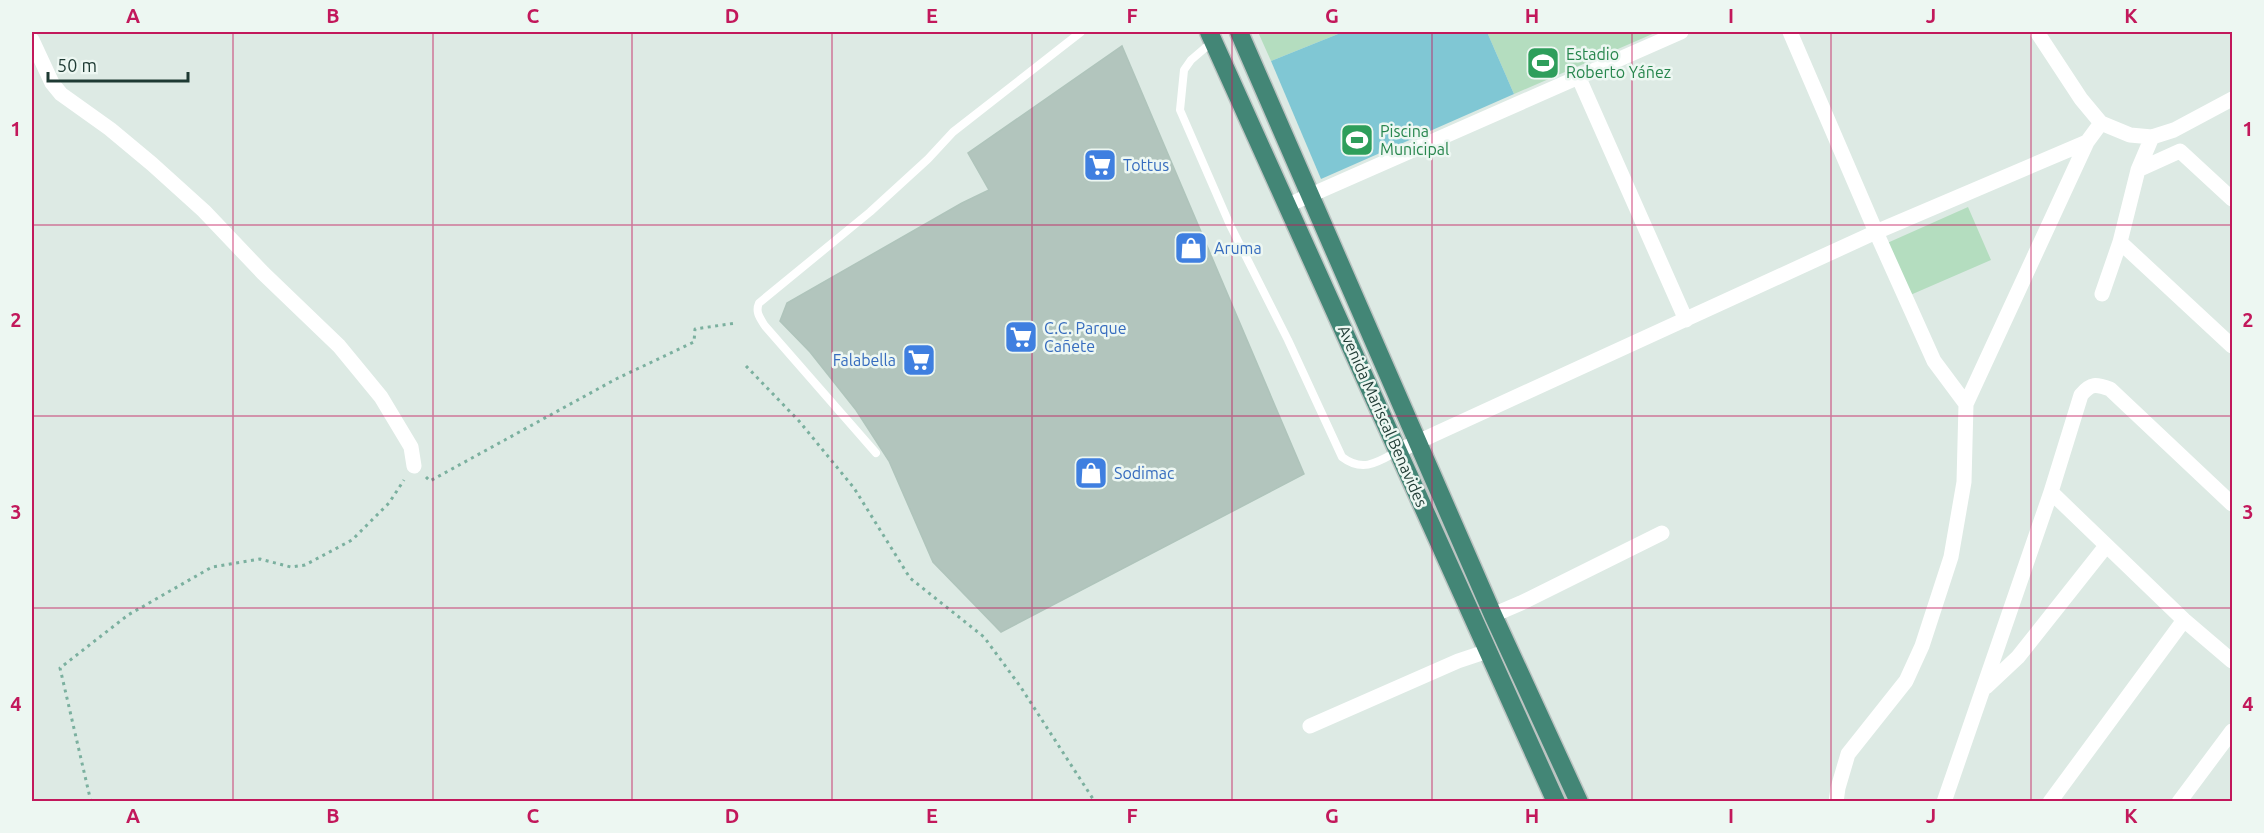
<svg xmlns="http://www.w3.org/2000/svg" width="2264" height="833" viewBox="0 0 2264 833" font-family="Ubuntu,sans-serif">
<rect width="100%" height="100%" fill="#ddeae4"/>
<path fill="#b4ddbf" d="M1258,32H1343L1271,61Z
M1487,32H1657L1514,94Z
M1968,207L1991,260L1908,296L1885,244Z"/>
<path fill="#80c7d4" d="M1343,32H1487L1514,94L1321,179L1271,61Z"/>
<path fill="#b2c5bd" stroke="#afc4bb" stroke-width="1.5" d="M1122,46L1304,474L1001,632L933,562L889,461L856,410L810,352L780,321L787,303L962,203L989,190L968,153Z"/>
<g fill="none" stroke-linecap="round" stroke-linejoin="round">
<defs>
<path id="trunk" d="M1209,32L1556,802
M1239,32L1493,615L1579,802"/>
</defs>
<use href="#trunk" stroke="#bcc4c2" stroke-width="21"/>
<path stroke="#7bb09f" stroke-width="3" stroke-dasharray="3 4.5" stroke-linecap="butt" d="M746,366L799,421L854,488L910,578L984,637L1020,686L1095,802
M426,477L430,481L616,379L694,342L695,329L736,323
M91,802L60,668L128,615L212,567L260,559L291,567L305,565L352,540L389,503L404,480"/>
<path stroke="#fff" stroke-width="8" d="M1212,42L1191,60L1184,70L1180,110L1230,225L1288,340L1342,457C1363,473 1378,462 1398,451
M876,453L765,326C760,318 755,312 759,303L870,212L928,159L953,132L1081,32"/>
<path stroke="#fff" stroke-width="15" d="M1790,32L1876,232L1934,361L1966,404
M2037,32L2081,99L2101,123L2130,135L2152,137L2174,130L2232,99
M32,40L52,83L61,94L110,129L152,164L204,211L263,273L339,346L381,397L411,447L414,466
M1578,76L1686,320
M2138,170L2180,151L2232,199
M1288,205L1681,32
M2120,242L2232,346
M2102,294L2120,242L2138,170L2152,137
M1398,451L1876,232L2087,142
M2051,492L2184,620L2232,661
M1493,615L1521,603L1662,533
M1986,687L2018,657L2106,546
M1310,726L1458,661L1488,651
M1836,802L1838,788L1848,754L1906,681L1922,646L1951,557L1964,482L1966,404L2087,142L2101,123
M1944,802L2051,492L2081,395C2091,383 2096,384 2110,389L2232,504
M2050,802L2184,620
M2179,802L2232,731"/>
<use href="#trunk" stroke="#438676" stroke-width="18"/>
</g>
<path fill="none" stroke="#c2185b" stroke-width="1.5" stroke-opacity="0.55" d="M233,32V802M433,32V802M632,32V802M832,32V802M1032,32V802M1232,32V802M1432,32V802M1632,32V802M1831,32V802M2031,32V802M32,225H2232M32,416H2232M32,608H2232"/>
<defs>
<symbol id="stadium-square" viewBox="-11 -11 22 22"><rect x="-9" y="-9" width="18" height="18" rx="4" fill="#2e9e5b" stroke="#edf7f2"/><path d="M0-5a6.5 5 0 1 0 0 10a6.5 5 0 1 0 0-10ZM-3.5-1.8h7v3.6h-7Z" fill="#fff"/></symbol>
<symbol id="supermarket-square" viewBox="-11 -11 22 22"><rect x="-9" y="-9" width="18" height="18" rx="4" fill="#3f7fe0" stroke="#edf7f2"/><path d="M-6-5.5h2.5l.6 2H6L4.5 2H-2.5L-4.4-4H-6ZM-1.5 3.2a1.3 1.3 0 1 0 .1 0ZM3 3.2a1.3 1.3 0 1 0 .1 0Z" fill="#fff"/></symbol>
<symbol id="shop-square" viewBox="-11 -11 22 22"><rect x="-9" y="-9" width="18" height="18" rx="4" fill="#3f7fe0" stroke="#edf7f2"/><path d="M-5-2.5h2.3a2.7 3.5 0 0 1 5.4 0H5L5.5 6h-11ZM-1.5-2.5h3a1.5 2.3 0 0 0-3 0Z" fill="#fff"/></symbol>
</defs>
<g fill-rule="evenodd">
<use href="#stadium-square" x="1524" y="44" width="38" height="38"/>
<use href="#stadium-square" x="1338" y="121" width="38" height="38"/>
<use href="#supermarket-square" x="1081" y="146" width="38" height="38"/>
<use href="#shop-square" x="1172" y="229" width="38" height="38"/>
<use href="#supermarket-square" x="1002" y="318" width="38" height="38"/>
<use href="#supermarket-square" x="900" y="341" width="38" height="38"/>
<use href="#shop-square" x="1072" y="454" width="38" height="38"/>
</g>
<g text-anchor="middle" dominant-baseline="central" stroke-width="5" stroke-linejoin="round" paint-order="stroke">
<g font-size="16" fill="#27864d" stroke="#edf7f2" text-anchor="start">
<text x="1566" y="54">Estadio<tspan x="1566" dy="18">Roberto Yáñez</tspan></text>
<text x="1380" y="131">Piscina<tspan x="1380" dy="18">Municipal</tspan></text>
</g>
<g font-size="16" fill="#366cbe" stroke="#edf7f2" text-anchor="start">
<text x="1123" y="165">Tottus</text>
<text x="1214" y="248">Aruma</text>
<text x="1044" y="328">C.C. Parque<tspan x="1044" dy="18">Cañete</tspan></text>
<text x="896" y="360" text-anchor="end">Falabella</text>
<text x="1114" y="473">Sodimac</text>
</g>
<g font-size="16" fill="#1e3a33" stroke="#edf7f2">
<text transform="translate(1383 416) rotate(66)">Avenida Mariscal Benavides</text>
</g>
</g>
<rect width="2264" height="833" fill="none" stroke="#edf7f2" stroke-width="66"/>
<path d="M48 72v9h140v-9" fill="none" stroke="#1e3a33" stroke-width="3"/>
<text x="57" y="72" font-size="18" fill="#1e3a33" stroke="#edf7f2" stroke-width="4.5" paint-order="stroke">50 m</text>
<rect x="33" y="33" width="2198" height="767" fill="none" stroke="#c2185b" stroke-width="2"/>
<g font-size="20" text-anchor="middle" font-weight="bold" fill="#c2185b">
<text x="133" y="23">A</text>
<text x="333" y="23">B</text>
<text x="533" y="23">C</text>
<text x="732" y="23">D</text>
<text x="932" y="23">E</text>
<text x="1132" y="23">F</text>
<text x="1332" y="23">G</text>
<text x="1532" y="23">H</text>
<text x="1731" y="23">I</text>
<text x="1931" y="23">J</text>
<text x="2131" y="23">K</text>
<text x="16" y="136">1</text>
<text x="2248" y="136">1</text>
<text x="16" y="327">2</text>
<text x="2248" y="327">2</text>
<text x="16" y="519">3</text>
<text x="2248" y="519">3</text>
<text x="16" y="711">4</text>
<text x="2248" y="711">4</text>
<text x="133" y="823">A</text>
<text x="333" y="823">B</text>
<text x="533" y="823">C</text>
<text x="732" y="823">D</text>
<text x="932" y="823">E</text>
<text x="1132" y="823">F</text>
<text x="1332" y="823">G</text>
<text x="1532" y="823">H</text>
<text x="1731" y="823">I</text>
<text x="1931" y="823">J</text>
<text x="2131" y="823">K</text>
</g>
</svg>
